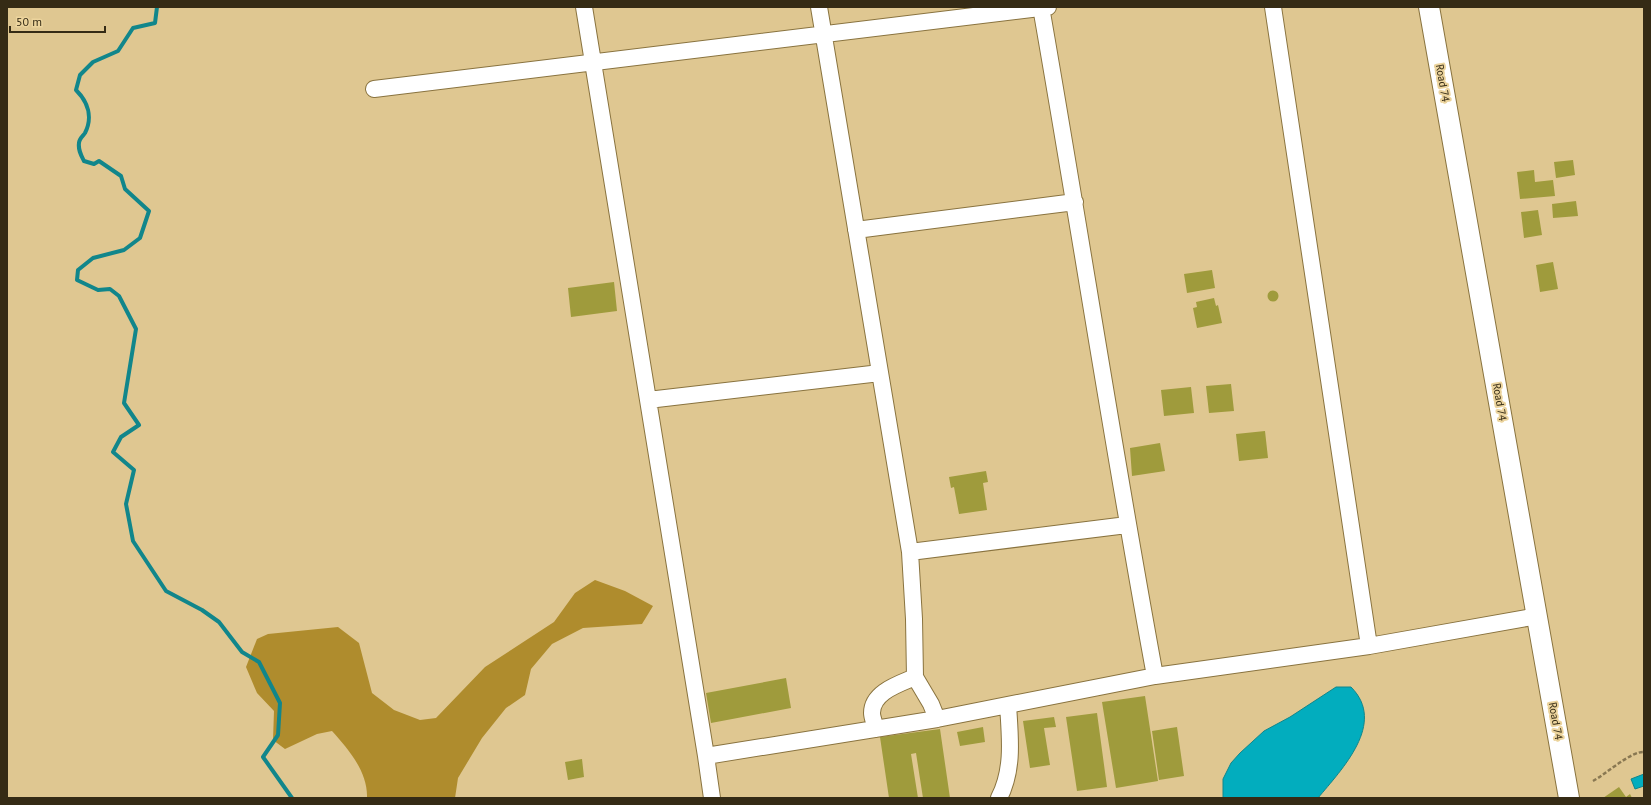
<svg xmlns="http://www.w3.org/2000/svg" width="1651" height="805" viewBox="0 0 1651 805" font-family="'PT Sans',sans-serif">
<rect width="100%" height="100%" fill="#dfc791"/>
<path fill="#af8c2d" d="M595,580L625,591L653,606L642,624L583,628L552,644L531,669L525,695L506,708L482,738L458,778L455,798H367C368,772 349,750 332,731L317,734L285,749L273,740L274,711L257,693L246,667L257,639L268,634L338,627L359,643L372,693L394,710L420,720L436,718L485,667L554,622L575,593Z"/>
<path fill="#02adbe" stroke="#11868b" d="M1336,687H1351C1387,723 1342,769 1318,798H1223V779L1231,763L1240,753L1264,731L1290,717Z
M1644,774V786L1635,789L1631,779Z"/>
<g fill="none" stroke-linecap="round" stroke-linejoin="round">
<path stroke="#11868b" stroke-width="4" d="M157,7L155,23L133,28L118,51L93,62L80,75L76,90C88,102 93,117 85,133C83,136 79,139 79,143C78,150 81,155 84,161L94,164L99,161L121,176L125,189L149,211L140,238L124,250L93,258L78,270L77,280L98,290L110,289L119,296L136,329L124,403L139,425L121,437L113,452L134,470L126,504L133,541L166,591L202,610L219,622L242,652L259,662L280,703L278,735L263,757L292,798"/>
</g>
<path fill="#9f9b3c" d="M1573,160L1575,175L1556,178L1554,162Z
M1534,170L1535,182L1553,180L1555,196L1520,199L1517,172Z
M1576,201L1578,216L1553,218L1552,204Z
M1538,210L1542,235L1524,238L1521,212Z
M1553,262L1558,289L1540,292L1536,265Z
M1212,270L1215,288L1187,293L1184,274Z
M614,282L617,311L571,317L568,288Z
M1267.5 296a5.5 5.5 0 1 1 11 0a5.5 5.5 0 1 1-11 0Z
M1214,298L1216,306L1218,305L1222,323L1197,328L1193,308L1197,307L1196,302Z
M1231,384L1234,411L1209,413L1206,386Z
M1191,387L1194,413L1164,416L1161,390Z
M1265,431L1268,458L1239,461L1236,434Z
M1160,443L1165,471L1132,476L1130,448Z
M986,471L988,482L983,483L987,510L959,514L954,487L951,488L949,477Z
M786,678L791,708L711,723L706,693Z
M1145,696L1158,781L1116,788L1102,702Z
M1097,713L1107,787L1077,791L1066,717Z
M1054,717L1056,727L1044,728L1050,765L1030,768L1023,721Z
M983,727L985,742L960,746L957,732Z
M1177,727L1184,776L1159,780L1152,731Z
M940,729L950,798H923L916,753L911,754L918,798H889L880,737Z
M582,759L584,777L568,780L565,762Z
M1619,787L1626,797L1630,794L1632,798H1603Z"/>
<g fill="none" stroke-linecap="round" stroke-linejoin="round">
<defs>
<path id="minor" d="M584,7L706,756L937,719L1155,676L1369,646
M819,7L910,552L914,619L915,677C899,684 872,692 872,713C872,718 875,724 876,729
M1041,7C1080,230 1114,454 1155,676
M1273,7L1369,646L1538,616
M374,89L1048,7
M856,230L1075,202
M648,400L880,373
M910,552L1127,525
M915,677L931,704L937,719
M706,756L712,798
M999,798C1014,769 1010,737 1008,705"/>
<path id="major" d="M1429,7L1569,798"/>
</defs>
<use href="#minor" stroke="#89733f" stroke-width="18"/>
<use href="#major" stroke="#89733f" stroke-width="22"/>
<path stroke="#897852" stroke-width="2.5" stroke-dasharray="4 2" stroke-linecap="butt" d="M1593,781C1606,774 1631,751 1644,752"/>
<use href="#minor" stroke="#fff" stroke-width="16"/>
<use href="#major" stroke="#fff" stroke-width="20"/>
</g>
<g text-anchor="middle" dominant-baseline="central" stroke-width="4" stroke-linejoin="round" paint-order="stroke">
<g font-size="11" fill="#352b15" stroke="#ecd49d">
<text transform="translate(1443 83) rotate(80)">Road 74</text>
<text transform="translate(1500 402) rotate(80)">Road 74</text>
<text transform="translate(1556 721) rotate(80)">Road 74</text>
</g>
</g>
<rect width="1651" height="805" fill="none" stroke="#352b15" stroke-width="16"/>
<path d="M10 26v6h95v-6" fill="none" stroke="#352b15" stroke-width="2"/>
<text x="16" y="26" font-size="12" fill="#352b15" stroke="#ecd49d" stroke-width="3" paint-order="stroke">50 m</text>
</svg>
